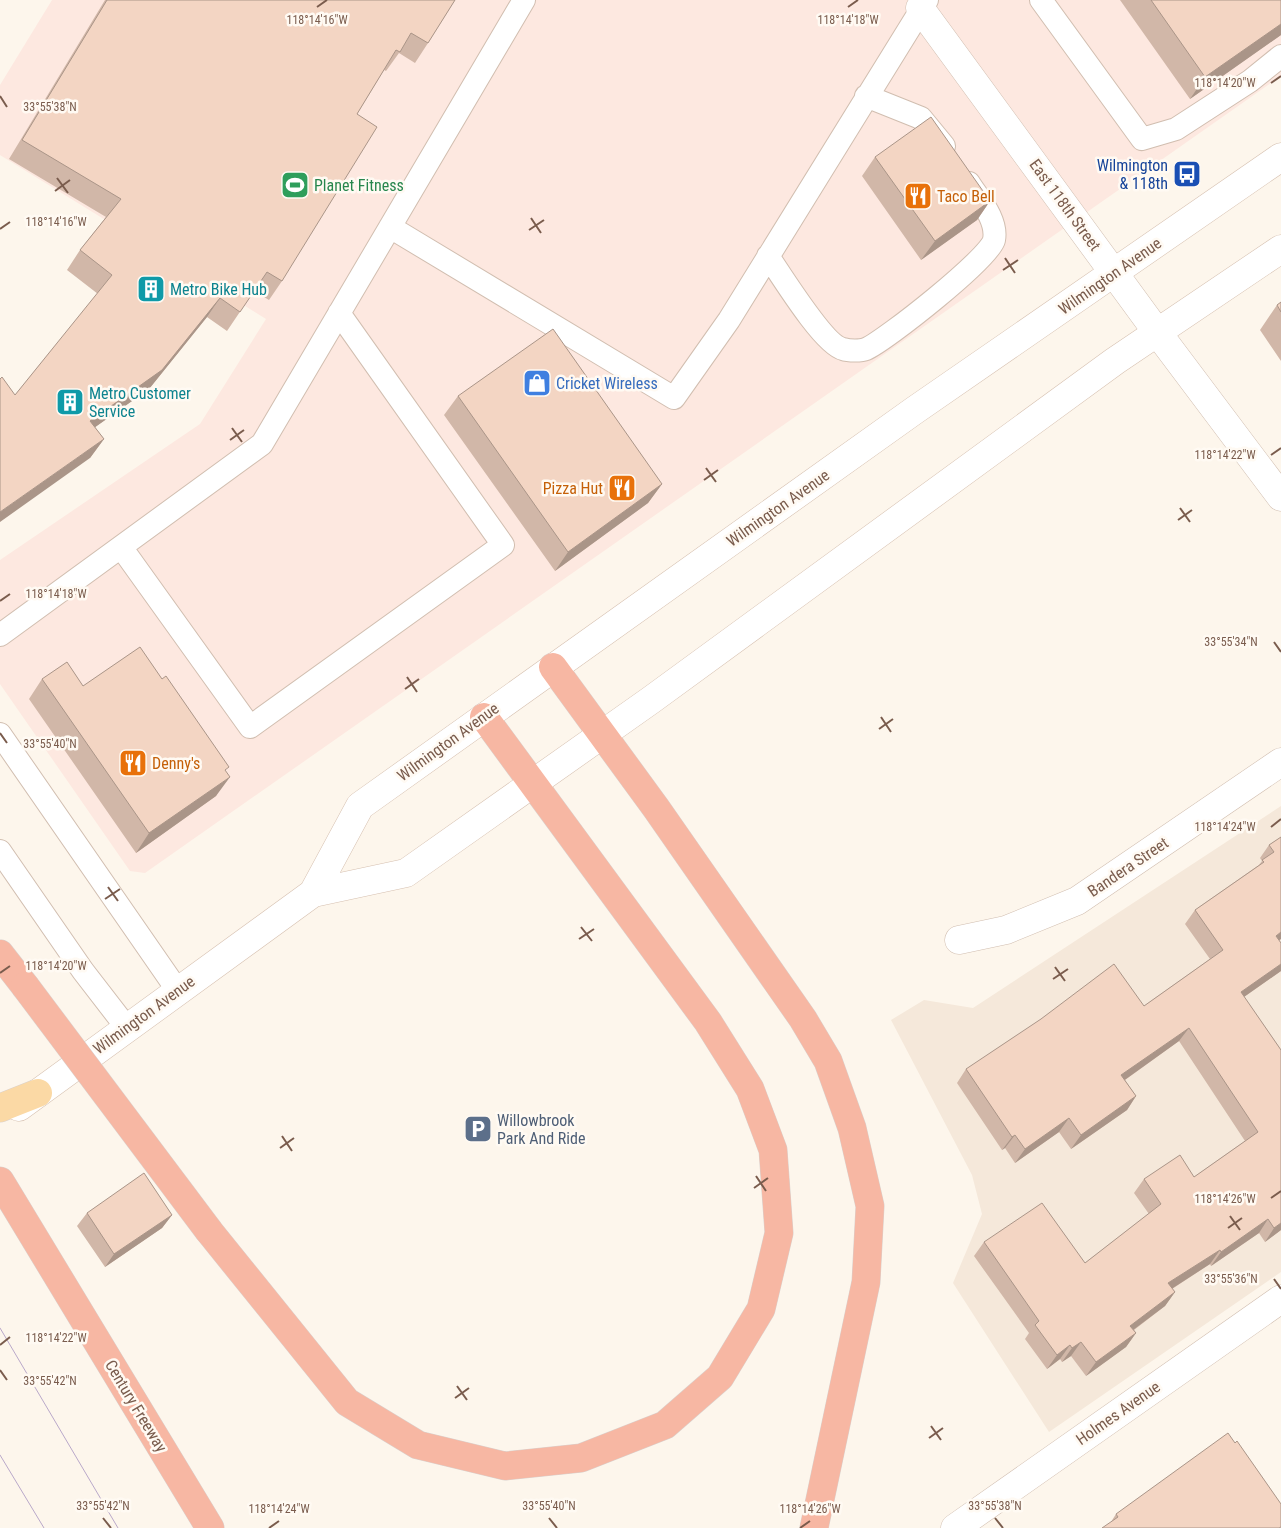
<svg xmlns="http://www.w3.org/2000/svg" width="1281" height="1528" viewBox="0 0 1281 1528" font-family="'Roboto Condensed',sans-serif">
<rect width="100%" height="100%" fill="#fdf6ec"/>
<path fill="#f5e8da" d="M1281,806V1272L1049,1432L953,1283L982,1214L972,1175L891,1020L924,1000L973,1008Z"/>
<path fill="#fde8e0" d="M52,0H1281V76L145,873L130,871L0,684V560L200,424L266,319L0,155V85Z"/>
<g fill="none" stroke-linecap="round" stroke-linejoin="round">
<defs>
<path id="service" d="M1041,0L1142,139L1176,129L1250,81L1281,56
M866,96L921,118L944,146
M390,227L674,398L729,320L927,0
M768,256C781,275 824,345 843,349C849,351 861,351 866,349C885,341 991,257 994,240C998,220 979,199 969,183
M121,547L250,727L503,545L339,313
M0,635L262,444L524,0
M0,734L178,991
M0,851L83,971L127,1028"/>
<path id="minor" d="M920,8L1157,332L1281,497
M959,940L1006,930L1077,901L1281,762
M955,1528L1281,1299"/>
<path id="secondary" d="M313,893L360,806L915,410L1281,157
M19,1107L313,893L406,873L651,700L1115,361L1281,249"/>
<path id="primary" d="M0,1108L38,1093"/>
<path id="motorway" d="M553,667L656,808L803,1019L828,1061L852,1128L870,1206L866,1282L814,1528
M0,954L25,986
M0,1181L210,1528
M209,1231L347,1402L418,1445L505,1466L581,1458L665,1425L720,1377L761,1309L779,1233L773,1150L750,1089L708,1022L484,717"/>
</defs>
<use href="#service" stroke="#d1beb0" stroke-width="24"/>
<use href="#minor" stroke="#d1beb0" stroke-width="29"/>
<use href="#secondary" stroke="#d6c0b0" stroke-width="29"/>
<use href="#primary" stroke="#dad1cd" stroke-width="29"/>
<use href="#motorway" stroke="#dad1cd" stroke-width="29"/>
<use href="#service" stroke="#fff" stroke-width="22"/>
<use href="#minor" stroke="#fff" stroke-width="28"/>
<use href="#secondary" stroke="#fff" stroke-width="28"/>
<use href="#primary" stroke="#fbd9a5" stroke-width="28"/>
<use href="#motorway" stroke="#f7b7a3" stroke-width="28"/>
<path stroke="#b9a8c9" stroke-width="1" d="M0,1328L118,1528
M0,1455L44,1528"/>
<defs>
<path id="motorway-bridge" d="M25,986L209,1231"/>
</defs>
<use href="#motorway-bridge" stroke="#dad1cd" stroke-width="29" stroke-linecap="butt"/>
<use href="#motorway-bridge" stroke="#f7b7a3" stroke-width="28"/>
</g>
<path fill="#d1b7a8" d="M105,0H455L428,43L415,63L399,53L386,71L384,70L357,114L282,281L269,300L254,291L227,331L207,317L149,389L95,427L104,439L90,458L15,395L98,294L67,270L80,250L106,217L9,159Z
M1120,0H1281V35L1190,99Z
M875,157L990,201L977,220L921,260L862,176Z
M1281,302V361L1260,330L1277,305Z
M458,396L662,484L648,503L555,571L444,415Z
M42,679L83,686L226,772L216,796L136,853L29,699Z
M1281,837V939L1279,940L1281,943V971L1244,997L1281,1050V1230L1265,1242L1259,1233L1211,1266L1210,1264L1172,1289L1175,1292L1165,1306L1134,1330L1136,1333L1126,1347L1086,1376L1071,1356L1062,1362L1060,1359L1047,1369L1025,1339L1029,1333L974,1256L984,1242L1085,1263L1149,1214L1134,1193L1144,1179L1194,1177L1245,1141L1179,1041L1125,1080L1136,1096L1127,1110L1071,1149L1059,1132L1015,1163L1005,1148L1002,1150L957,1083L966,1069L1144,1006L1210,959L1185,924L1195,910L1259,865L1262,861L1260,858L1269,845Z
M87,1213L172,1215L162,1228L105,1267L77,1226Z
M1235,1443L1111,1522L1116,1514Z"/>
<path fill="#aa9588" d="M1281,24V35L1190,99L1205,77Z
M990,201L977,220L921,260L935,241Z
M220,298L207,317L149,389L77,440L90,421Z
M104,439L90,458L0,522V512Z
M662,484L648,503L555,571L568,552Z
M230,777L216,796L136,853L149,833Z
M1281,932V939L1266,949L1276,936Z
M1281,964V971L1231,1006L1241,992Z
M1189,1028L1179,1041L1112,1089L1121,1075Z
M1136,1096L1127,1110L1071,1149L1081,1135Z
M1069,1118L1059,1132L1015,1163L1025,1149Z
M1015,1135L1005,1148L1002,1150L1012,1137Z
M172,1215L162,1228L105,1267L114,1254Z
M1268,1219L1259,1233L1211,1266L1221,1252Z
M1281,1223V1230L1265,1242L1274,1228Z
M1220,1250L1210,1264L1159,1297L1168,1283Z
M1175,1292L1165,1306L1121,1339L1130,1326Z
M1136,1333L1126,1347L1086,1376L1096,1362Z
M1081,1342L1071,1356L1062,1362L1072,1348Z
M1070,1345L1060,1359L1047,1369L1057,1355Z"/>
<path fill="#f3d5c3" stroke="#aa9588" d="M107,0H455L428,43L411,33L400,52L396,50L357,114L377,127L282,281L267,272L240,312L220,298L162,370L90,421L104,439L0,512V379L2,377L15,395L112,275L80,250L121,199L22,140Z
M1151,0H1281V24L1205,77Z
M931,117L990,201L935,241L875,157Z
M1281,302V312L1277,305Z
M553,329L662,484L568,552L458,396Z
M140,647L162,679L166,676L229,767L225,770L230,777L149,833L42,679L67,662L83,686Z
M1281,837V932L1276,936L1281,943V964L1241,992L1281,1050V1223L1274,1228L1268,1219L1221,1252L1220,1250L1168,1283L1175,1292L1130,1326L1136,1333L1096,1362L1081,1342L1072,1348L1070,1345L1057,1355L1035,1325L1039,1321L984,1242L1042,1203L1085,1263L1161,1204L1144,1179L1180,1155L1194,1177L1258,1132L1189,1028L1121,1075L1136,1096L1081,1135L1069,1118L1025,1149L1015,1135L1012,1137L966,1069L1041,1019L1114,964L1144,1006L1223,950L1195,910L1264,862L1262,860L1274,852L1269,845Z
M144,1173L172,1215L114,1254L87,1213Z
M1228,1433L1235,1443L1237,1441L1281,1504V1527L1279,1528H1102L1118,1517L1116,1514Z"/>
<path fill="none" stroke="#7a5c4d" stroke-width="2" d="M317,7L327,0M848,7L858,0M1271,83L1281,76M0,96L7,107M57,178L68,193M55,191L70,180M531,218L541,233M0,229L10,222M529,230L544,220M1005,258L1015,273M1003,270L1018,260M232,428L242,442M230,440L244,430M1271,455L1281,448M706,468L716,482M704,480L718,470M1180,508L1190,522M1178,520L1192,510M0,601L10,594M1274,642L1281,652M407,677L417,692M405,689L419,679M881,717L891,732M879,729L893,719M0,733L7,743M1271,827L1281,819M108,887L118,901M105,899L120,889M581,927L592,941M579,939L594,929M1055,967L1065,981M0,973L10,966M1053,979L1068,969M282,1136L292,1151M280,1148L294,1138M756,1176L766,1191M754,1188L768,1178M1271,1198L1281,1191M1230,1216L1240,1230M1228,1228L1242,1218M1274,1279L1281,1289M0,1345L10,1337M0,1370L7,1380M457,1386L467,1400M455,1398L469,1388M931,1426L941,1440M929,1438L943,1428M103,1518L111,1528M549,1518L557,1528M995,1518L1003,1528M269,1528L279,1521M800,1528L810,1521"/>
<defs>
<symbol id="bus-square" viewBox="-11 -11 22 22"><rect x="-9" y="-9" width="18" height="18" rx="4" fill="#1a4fb4" stroke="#fffaf3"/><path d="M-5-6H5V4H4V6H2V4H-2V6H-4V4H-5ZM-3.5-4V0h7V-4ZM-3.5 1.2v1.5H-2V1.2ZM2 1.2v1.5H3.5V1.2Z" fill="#fff"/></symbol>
<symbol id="stadium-square" viewBox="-11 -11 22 22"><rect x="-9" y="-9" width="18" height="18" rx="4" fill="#2e9e5b" stroke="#fffaf3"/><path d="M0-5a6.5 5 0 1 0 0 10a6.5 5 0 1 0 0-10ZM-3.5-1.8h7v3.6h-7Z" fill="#fff"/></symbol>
<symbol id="restaurant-square" viewBox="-11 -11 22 22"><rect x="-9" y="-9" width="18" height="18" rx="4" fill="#e8710a" stroke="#fffaf3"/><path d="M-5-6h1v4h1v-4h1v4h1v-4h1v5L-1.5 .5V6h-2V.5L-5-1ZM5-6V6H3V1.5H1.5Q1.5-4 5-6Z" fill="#fff"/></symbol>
<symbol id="building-square" viewBox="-11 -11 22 22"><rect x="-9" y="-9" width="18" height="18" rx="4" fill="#0f9aa8" stroke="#fffaf3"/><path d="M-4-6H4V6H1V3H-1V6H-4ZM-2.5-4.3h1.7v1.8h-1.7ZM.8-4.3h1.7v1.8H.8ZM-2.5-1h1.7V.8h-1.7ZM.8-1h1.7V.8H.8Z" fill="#fff"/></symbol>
<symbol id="shop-square" viewBox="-11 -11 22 22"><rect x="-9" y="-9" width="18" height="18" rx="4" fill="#3f7fe0" stroke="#fffaf3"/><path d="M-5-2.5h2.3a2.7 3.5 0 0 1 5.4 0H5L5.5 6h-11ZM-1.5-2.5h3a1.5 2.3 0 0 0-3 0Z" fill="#fff"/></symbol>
<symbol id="parking-square" viewBox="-11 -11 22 22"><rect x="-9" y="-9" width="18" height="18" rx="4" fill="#5c6f8a" stroke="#fffaf3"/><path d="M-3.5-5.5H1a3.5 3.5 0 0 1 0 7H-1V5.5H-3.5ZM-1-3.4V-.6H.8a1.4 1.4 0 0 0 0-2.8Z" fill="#fff"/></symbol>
</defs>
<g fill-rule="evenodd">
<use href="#bus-square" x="1171" y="158" width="32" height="32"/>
<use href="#stadium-square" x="279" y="169" width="32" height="32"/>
<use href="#restaurant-square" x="902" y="180" width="32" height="32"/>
<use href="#building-square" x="135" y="273" width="32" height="32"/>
<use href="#shop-square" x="521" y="367" width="32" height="32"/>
<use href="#building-square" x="54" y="386" width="32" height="32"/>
<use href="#restaurant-square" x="606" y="472" width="32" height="32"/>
<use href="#restaurant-square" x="117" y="747" width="32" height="32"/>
<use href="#parking-square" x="462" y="1113" width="32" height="32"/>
</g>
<g text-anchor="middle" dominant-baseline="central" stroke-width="5" stroke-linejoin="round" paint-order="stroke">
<g font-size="16" fill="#164399" stroke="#fffaf3" text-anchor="end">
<text x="1168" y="165">Wilmington<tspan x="1168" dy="18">&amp; 118th</tspan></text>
</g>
<g font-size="16" fill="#27864d" stroke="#fffaf3" text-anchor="start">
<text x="314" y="185">Planet Fitness</text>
</g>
<g font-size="16" fill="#c56008" stroke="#fffaf3" text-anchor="start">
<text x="937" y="196">Taco Bell</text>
<text x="603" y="488" text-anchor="end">Pizza Hut</text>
<text x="152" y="763">Denny's</text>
</g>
<g font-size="16" fill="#7a5c4d" stroke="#fffaf3">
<text transform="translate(1065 205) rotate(54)">East 118th Street</text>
<text transform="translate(1110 276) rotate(-35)">Wilmington Avenue</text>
<text transform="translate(778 508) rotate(-35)">Wilmington Avenue</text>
<text transform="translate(448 742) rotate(-36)">Wilmington Avenue</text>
<text transform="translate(1128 867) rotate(-34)">Bandera Street</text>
<text transform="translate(144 1015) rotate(-36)">Wilmington Avenue</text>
<text transform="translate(136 1406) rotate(59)">Century Freeway</text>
<text transform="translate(1118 1413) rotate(-35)">Holmes Avenue</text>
</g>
<g font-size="16" fill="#0d838f" stroke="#fffaf3" text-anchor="start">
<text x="170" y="289">Metro Bike Hub</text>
<text x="89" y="393">Metro Customer<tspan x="89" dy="18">Service</tspan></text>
</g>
<g font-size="16" fill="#366cbe" stroke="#fffaf3" text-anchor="start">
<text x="556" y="383">Cricket Wireless</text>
</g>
<g font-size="16" fill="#4e5e75" stroke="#fffaf3" text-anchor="start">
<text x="497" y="1120">Willowbrook<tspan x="497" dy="18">Park And Ride</tspan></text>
</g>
</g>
<g font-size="12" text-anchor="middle" fill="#7a5c4d" stroke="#fffaf3" stroke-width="5" stroke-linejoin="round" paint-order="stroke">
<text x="317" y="24">118°14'16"W</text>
<text x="848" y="24">118°14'18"W</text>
<text x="1225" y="87">118°14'20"W</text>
<text x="50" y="111">33°55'38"N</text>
<text x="56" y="226">118°14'16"W</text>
<text x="1225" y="459">118°14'22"W</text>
<text x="56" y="598">118°14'18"W</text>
<text x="1231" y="646">33°55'34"N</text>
<text x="50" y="748">33°55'40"N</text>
<text x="1225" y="831">118°14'24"W</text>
<text x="56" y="970">118°14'20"W</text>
<text x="1225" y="1203">118°14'26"W</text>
<text x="1231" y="1283">33°55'36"N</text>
<text x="56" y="1342">118°14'22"W</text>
<text x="50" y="1385">33°55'42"N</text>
<text x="103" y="1510">33°55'42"N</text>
<text x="549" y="1510">33°55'40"N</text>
<text x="995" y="1510">33°55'38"N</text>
<text x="279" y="1513">118°14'24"W</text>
<text x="810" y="1513">118°14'26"W</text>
</g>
</svg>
